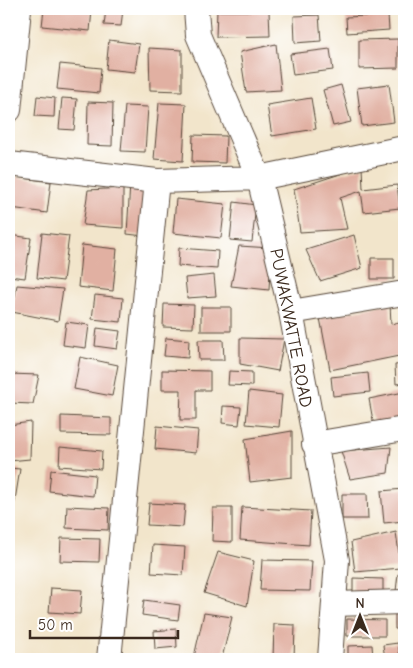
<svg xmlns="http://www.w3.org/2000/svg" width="413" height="668" viewBox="0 0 413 668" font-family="'Comic Neue',sans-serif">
<rect width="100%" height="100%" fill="#fff"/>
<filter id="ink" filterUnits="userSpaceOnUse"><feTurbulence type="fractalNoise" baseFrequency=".02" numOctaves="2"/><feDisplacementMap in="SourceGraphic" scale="10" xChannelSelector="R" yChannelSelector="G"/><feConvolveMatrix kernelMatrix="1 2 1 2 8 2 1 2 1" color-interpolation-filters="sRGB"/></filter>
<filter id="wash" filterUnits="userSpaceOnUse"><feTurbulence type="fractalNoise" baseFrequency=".0096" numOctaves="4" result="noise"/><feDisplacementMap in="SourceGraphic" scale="20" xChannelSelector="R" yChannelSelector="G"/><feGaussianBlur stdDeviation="1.12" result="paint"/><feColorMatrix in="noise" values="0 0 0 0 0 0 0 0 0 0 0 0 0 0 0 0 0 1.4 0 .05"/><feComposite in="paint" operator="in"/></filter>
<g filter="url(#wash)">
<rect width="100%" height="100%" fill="#f2e5cb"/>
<g id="blocks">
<path fill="#e1b0a2" d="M44,9L92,10L90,31L42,26Z
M106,9H123L121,26L104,25Z
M217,11H269L270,36L216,37Z
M319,15L321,41L295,43L294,16Z
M388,15L389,30L347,33L346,17Z
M398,39V68L359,69V40Z
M109,40L139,44L135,72L106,69Z
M276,44L281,90L246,92L240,52Z
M149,48L182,50V91L150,90Z
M330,49L333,70L293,75L290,54Z
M60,64L101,68L99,93L57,89Z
M389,84L394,122L362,126L357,88Z
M341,85L351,122L333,126L323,90Z
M37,96L55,98L54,117L35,116Z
M62,98L77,99L74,130L59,129Z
M311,98L316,129L272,136L267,105Z
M88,102L113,103L112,146L87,145Z
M159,103L186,104L183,161L154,159Z
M125,106L148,107L145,152L121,151Z
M193,135L226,136L225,163L192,162Z
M362,167L363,189L397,185L400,208L364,212L361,191L340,198L347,229L300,232L294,189Z
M16,177L51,182L47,213L11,208Z
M130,183L147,184L144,236L127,234Z
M123,188V228L83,225L88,190Z
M176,199L225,204L221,238L173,233Z
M234,202L256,205L252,242L230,240Z
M42,233L69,236L63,281L37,278Z
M10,235L31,238L25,278L9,276Z
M354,235L362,268L320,281L306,250Z
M82,245L117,249L113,291L78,287Z
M239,246L271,248L269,290L231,286Z
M179,248L218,251L217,269L178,266Z
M371,258H394V279H371Z
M214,275L216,296L187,298L185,278Z
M17,285L63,289L58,321L12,312Z
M95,295L123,298L121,322L92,319Z
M164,304L194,305L193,328L163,327Z
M390,304L391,324L404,321V355L330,370L320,318Z
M201,307H231V331H201Z
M66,322L89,325L86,348L63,345Z
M97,328L120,331L117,349L95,346Z
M166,338L189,340L188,358L164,356Z
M240,338L284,339L278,371L240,364Z
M198,340H223L224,360H199Z
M80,357L118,365L112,396L74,389Z
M404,364V383L396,384L395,365Z
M162,370L210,371V390H196V420H180L181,390H162Z
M229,371L252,372V386L228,385Z
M368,373L370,392L333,396L331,377Z
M9,374L39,375L33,404L9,403Z
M249,391L282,395L279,427L246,424Z
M404,392V420L374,426L369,399Z
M223,406L241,407L239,425L222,423Z
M61,416L111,418V435L61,434Z
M31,422L30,459L9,461V425Z
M157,426L198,430L196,453L155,449Z
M292,431V477L250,482L245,439Z
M60,447L102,451L101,469L59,466Z
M391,447L388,473L350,479L341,451Z
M9,468L20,469L13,513L9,512Z
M51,470L95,475L93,496L49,491Z
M404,489V521L384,523L381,491Z
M342,494H367L368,519H342Z
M149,503L185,505L183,527L147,525Z
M67,506L109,508L108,530L66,528Z
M242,507L311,511L309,545L240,540Z
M213,508H232V542L212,541Z
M396,532L401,568L355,572L351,542Z
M61,538L100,539L99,562L60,561Z
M153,545L185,547L183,575L151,573Z
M218,552L254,561L247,606L204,593Z
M262,560L312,561L310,591L260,590Z
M398,574L404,575V591H396Z
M353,578L383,579V594L353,593Z
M51,588L82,590L80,614L49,612Z
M144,600L180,605L178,620L142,615Z
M395,608H404V629H395Z
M204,613L232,617L222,658L194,657Z
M347,619L385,620V636H347Z
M274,624L295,625L294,659H273Z
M176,629L177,647L155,649L154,631Z
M398,643L400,659H385L383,645Z
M372,645L373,659H348V646Z
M59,655L82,656V659H59Z"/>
</g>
</g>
<g filter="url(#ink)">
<use href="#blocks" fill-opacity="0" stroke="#564638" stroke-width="1"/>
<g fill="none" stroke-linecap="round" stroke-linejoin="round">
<defs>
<path id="minor" d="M196,9L198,35L259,178L291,312L337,560L330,659
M9,110L19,9
M9,164L157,181L259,178L404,148
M291,312L404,293
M314,444L404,429
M334,604L404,602
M109,659L157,181"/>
</defs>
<use href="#minor" stroke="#564638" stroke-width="26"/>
<use href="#minor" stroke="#fff" stroke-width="24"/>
</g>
</g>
<g text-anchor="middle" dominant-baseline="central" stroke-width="4" stroke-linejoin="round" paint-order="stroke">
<g font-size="18" fill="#3b2a1e" stroke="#fff">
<text transform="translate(291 328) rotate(79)">PUWAKWATTE ROAD</text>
</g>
</g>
<rect width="413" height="668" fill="none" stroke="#fff" stroke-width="30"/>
<g transform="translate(360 616)" stroke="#ffffff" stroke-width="4" paint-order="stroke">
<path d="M0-4L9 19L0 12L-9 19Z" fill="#3b2a1e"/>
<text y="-8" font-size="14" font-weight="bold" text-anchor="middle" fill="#3b2a1e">N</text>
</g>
<path d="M30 630v8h148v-8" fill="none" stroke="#3b2a1e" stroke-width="2.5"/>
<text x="38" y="630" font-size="15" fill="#3b2a1e" stroke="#ffffff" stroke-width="4" paint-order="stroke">50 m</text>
</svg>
